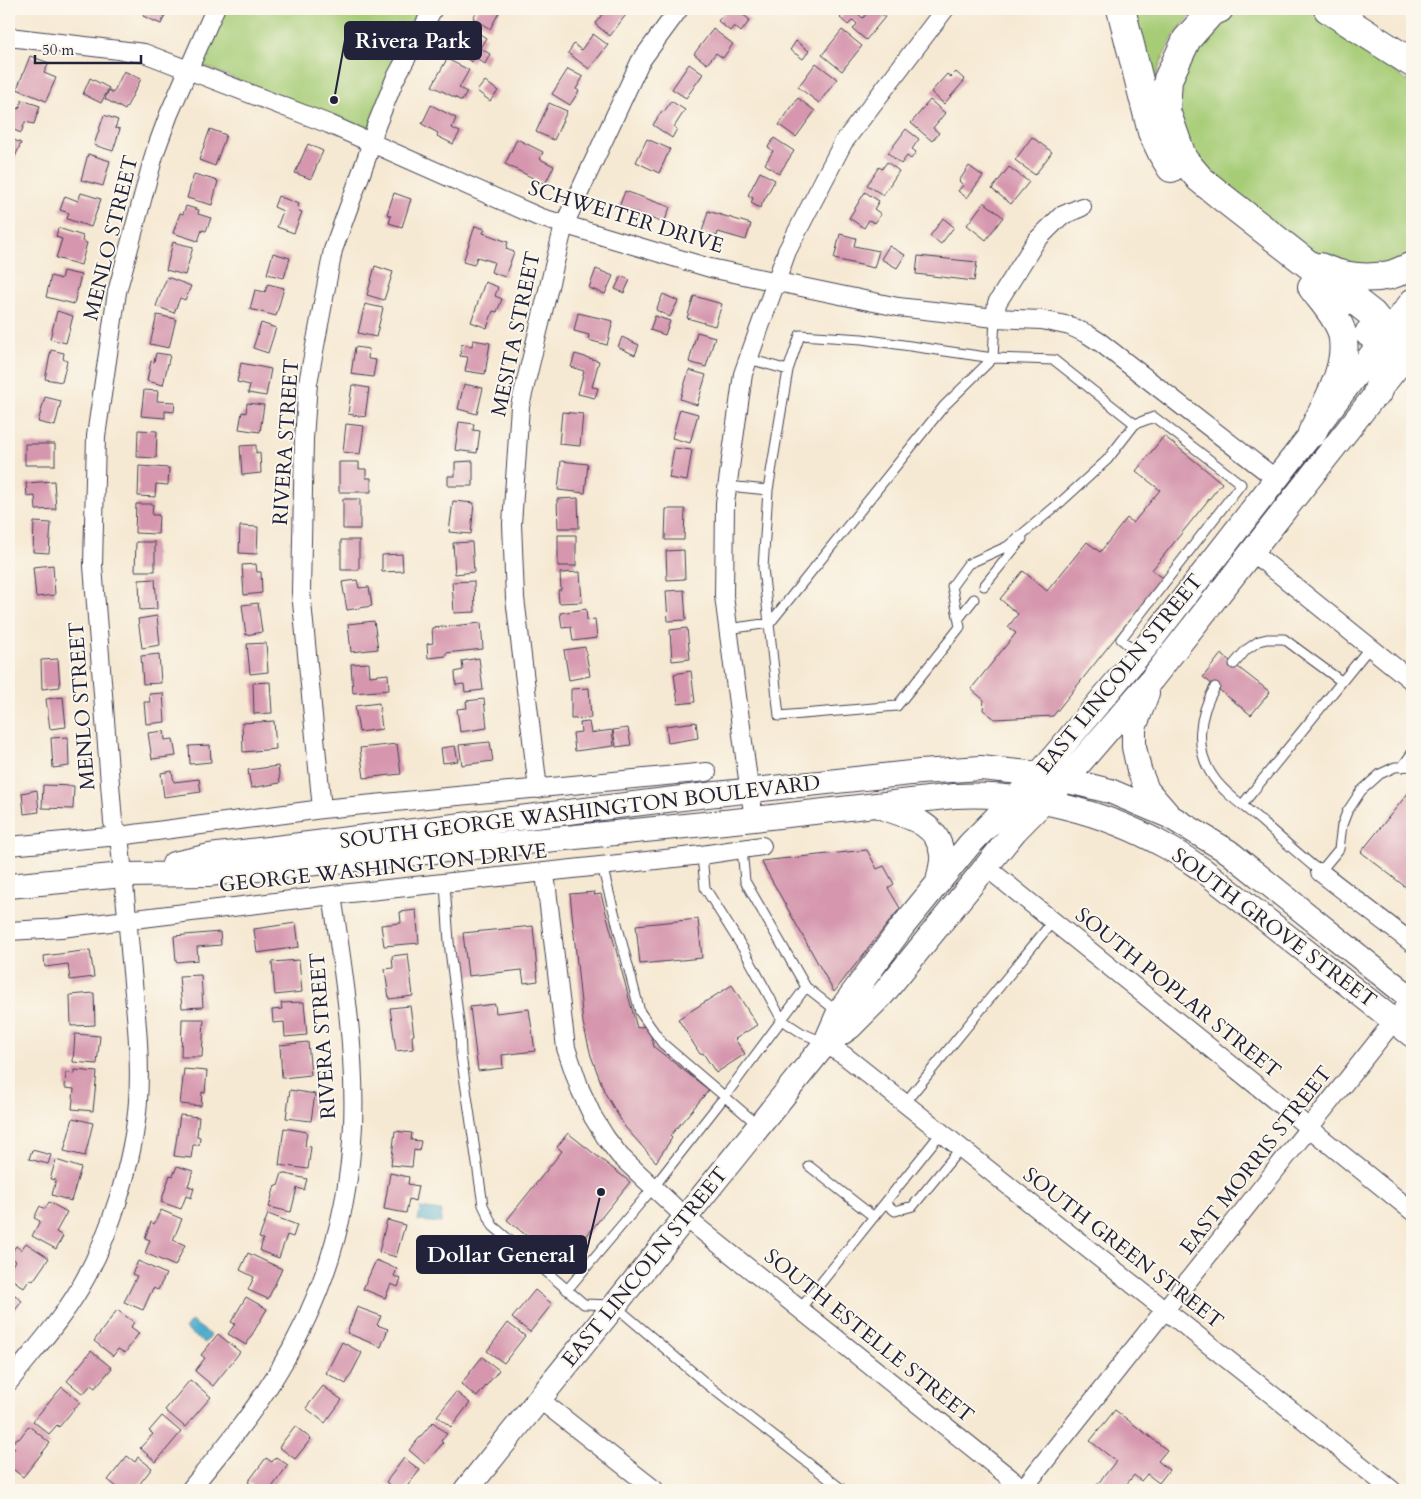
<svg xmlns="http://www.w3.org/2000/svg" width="1421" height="1499" viewBox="0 0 1421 1499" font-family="Cardo,serif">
<rect width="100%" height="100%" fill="#fbf7ec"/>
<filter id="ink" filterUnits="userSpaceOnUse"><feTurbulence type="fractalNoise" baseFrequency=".02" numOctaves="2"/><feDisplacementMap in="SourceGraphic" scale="10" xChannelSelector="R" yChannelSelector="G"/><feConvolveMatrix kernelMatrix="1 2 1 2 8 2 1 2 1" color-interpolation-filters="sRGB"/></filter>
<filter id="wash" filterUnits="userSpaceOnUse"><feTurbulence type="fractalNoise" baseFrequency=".0096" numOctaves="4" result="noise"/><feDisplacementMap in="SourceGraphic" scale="20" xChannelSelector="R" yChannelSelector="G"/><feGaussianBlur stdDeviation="1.12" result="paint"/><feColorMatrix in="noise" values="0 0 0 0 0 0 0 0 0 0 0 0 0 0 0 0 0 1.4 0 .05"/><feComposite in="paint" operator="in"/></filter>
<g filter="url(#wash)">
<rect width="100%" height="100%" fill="#f6e9d3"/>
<path fill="#a6cc76" stroke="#647758" d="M224,9H425L369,133L199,64Z
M1131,9H1197C1174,33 1164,49 1155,81L1150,82Z
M1242,9H1301L1327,19L1412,85V259L1390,268L1326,264L1210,173L1191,150L1178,107L1179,86L1195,47L1219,21L1234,11Z"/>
<path fill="#4cabcb" stroke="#376683" d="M420,1208L442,1211L441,1223L418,1221Z
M191,1321L211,1335L205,1343L185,1329Z"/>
<g id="blocks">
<path fill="#d697ae" d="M146,9H168L161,24L143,16Z
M478,9H501L490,29L473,18Z
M606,9H624L628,12L610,36L595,24Z
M728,9H746L742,14L750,20L741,32L734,26L730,31L718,21Z
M848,9H852L863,18L870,9H876L885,17L866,40L853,29L857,24L853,20L848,25L840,18Z
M713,29L733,44L723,58L716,53L707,64L694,54Z
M474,30L486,38L480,48L490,54L485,64L475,57L472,62L455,52L465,35L469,38Z
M842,30L862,46L842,71L822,55Z
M593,34L608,45L589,69L568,53L574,44L581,50Z
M796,41L809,51L803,59L790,50Z
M30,56L49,63L44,73L56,78L46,101L17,89Z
M447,59L469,70L459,88L467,92L462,101L432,86Z
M816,63L837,79L819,103L798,87Z
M689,64L703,74L686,98L672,89Z
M568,69L583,77L576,89L579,91L570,105L552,94Z
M124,71L141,79L125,110L105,99L109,90L113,93Z
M956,72L965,80L944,104L931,92L947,74L951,77Z
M90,78L109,88L101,103L83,94Z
M485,81L498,91L490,101L477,91Z
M798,98L815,111L796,137L779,125Z
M22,100L40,106L34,124L25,122L21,133L9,128V115L12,107L19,109Z
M930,100L945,113L933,128L939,133L932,141L911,123Z
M671,101L685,110L674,127L677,129L672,138L653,125L662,111L664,112Z
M549,103L567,111L554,140L536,132Z
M431,105L456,118L452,128L460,132L453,144L437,136L438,133L422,124Z
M104,115L118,120L115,128L120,129L113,151L94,145Z
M210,129L226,135L215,166L199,160Z
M906,129L919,139L912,149L916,152L911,159L907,156L901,164L888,153Z
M1032,137L1052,152L1035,175L1015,160Z
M9,138L21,143L9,171Z
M774,138L794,151L779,174L765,164L773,151L768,147Z
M517,139L543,152L540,159L554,166L545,184L505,164Z
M647,139L670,149L659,173L636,162Z
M308,144L323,151L311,179L295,173Z
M88,154L110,161L103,186L81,180Z
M887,162L899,171L883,195L867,185L879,167L882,169Z
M969,166L983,176L967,198L958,191L963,185L959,181Z
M1009,167L1029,182L1011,204L992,189Z
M760,172L775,180L760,208L751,203L753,198L748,195Z
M194,174L218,181L212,205L187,198Z
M625,191L670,207L664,223L619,207Z
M865,192L879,201L874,209L881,214L875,223L869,220L864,228L849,218Z
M81,193L101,199L91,227L67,219L69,213L60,210L65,196L78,201Z
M394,193L411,199L402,227L389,223L391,216L387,214Z
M278,196L299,204L297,210L302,212L294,233L277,227L283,211L274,207Z
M984,202L1003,217L986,240L967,225Z
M186,206L199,210L198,214L211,218L206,231L202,230L198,241L173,233L180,213L183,214Z
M708,211L751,224L746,240L718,232L717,236L702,232Z
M943,218L954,227L941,244L930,236Z
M475,226L485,229L483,233L508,242L506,249L514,252L505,277L491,272L494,262L477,257L474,265L463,262Z
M58,228L83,236L82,241L87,243L81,265L56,258L62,239L56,237Z
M840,234L856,238L854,246L879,251L874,268L834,259Z
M173,242L193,247L185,275L166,270Z
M889,246L905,255L897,268L881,259Z
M273,253L290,258L284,278L267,274Z
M918,256L977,262L974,281L916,274Z
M375,266L393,272L384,300L367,295Z
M596,269L613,276L605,294L589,288Z
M63,271L81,275L74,304L46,297L51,276L61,279Z
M621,276L630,280L624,293L615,289Z
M167,277L191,286L185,300L180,298L174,313L156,306Z
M485,282L498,287L495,296L502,299L497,312L493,311L487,328L471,322Z
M268,284L284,288L276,316L250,309L255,290L265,292Z
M663,294L678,301L670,317L656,310Z
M694,296L722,304L715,326L687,318Z
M365,304L383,308L376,337L358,333Z
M57,311L73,316L66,343L50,339Z
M578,313L613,321L607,345L588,340L589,335L574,331Z
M157,315L176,319L169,348L150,344Z
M655,316L670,321L665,335L650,330Z
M261,323L276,328L268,353L253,348Z
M697,332L715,337L706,367L689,362Z
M622,337L639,345L635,355L618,347Z
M473,340L490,343L485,374L465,371L468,357L460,356L462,344L472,346Z
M355,347L369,349L368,359L376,360L373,377L351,374Z
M51,350L64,353L63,359L67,361L62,382L45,379Z
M156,353L170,355L163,385L147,381L151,361L154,362Z
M575,354L599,361L592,387L598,388L595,398L578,394L584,371L571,367Z
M241,363L271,369L266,396L248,393L250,385L237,382Z
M689,370L706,375L697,405L680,399Z
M464,384L483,388L477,414L458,409Z
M352,385L369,388L365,417L348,414Z
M144,390L158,391L157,401L175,402L174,412L165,411V418L141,416Z
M45,397L61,401L55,426L38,422Z
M247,403L264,405L260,432L239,429L242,412L246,413Z
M680,409L698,414L690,443L672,438Z
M562,412L583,414L580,446L559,444Z
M459,422L474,424L473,430L480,431L477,453L455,450Z
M346,424L364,426L360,454L343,452Z
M138,430L157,431L156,458L137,457Z
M1164,436L1222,483L1152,570L1163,578L1053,716L995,719L983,710L984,700L971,689L1016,633L1008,627L1018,614L1000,599L1023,571L1047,591L1087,542L1100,552L1127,518L1133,523L1160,490L1136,471Z
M25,444H55V465H25Z
M256,445V453L260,452L261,473L242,475L240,446Z
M674,448L692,450L687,481L669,478Z
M473,461V486H448V476H455V462Z
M561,461L588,464L585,493L558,490Z
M339,462H359V469H366V478H371V492H339Z
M139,466L169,468L168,485L156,484L155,497L138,496Z
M54,481L56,509L36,510L35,496L27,497L26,483Z
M578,498L579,528H558L557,499Z
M343,499H360V529H343Z
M453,501L474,503L471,534L449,532Z
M136,504H153L152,515H159L158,534L135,533Z
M666,509H685L684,540H665Z
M34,522L51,523L49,553L33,552Z
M240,526L258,527L257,554L239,553Z
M558,535H576V566H558Z
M341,540H359V570H341Z
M136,542H155V571H135Z
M472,542L474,572L455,574L453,543Z
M684,550L685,579L667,580L666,551Z
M402,554L403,571L382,572V555Z
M256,564L257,572H261L262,593L244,595L242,565Z
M53,565L55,595L36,597L33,567Z
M580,572L582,602L559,603L558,590H561L560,573Z
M155,579L157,609L140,610L139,580Z
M357,580L359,588L369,587L372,606L347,610L342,582Z
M474,581L475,612L454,613L452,582Z
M684,590L686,620L668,621L666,591Z
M258,603L262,632L246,635L242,605Z
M586,609L587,620L595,619L597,638L573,641L571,627L562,628L560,613Z
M157,616L160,645L142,648L138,619Z
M374,621L378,649L351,652L348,624Z
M481,623L483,649L446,653V656L428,658L427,644L433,643L432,628Z
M687,628L690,659L672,661L670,630Z
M266,643L268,672L250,674L247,644Z
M585,647L590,676L569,680L564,650Z
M159,654L161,683L143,684L141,656Z
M1221,654L1270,692L1251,715L1203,677Z
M479,658L483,690L465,692L464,684L456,685L455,672L463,670L462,661Z
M58,659L60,687L42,689L41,660Z
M369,663L370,676L388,674L389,690L353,693L351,664Z
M691,671L695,702L678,704L674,674Z
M270,682L272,713L254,714L253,683Z
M589,688L591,718L571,719V689Z
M163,693L165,722L146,724L144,702H150L149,694Z
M63,697L66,727L50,729L46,699Z
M484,699L487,728L460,732L457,709L467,708L466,701Z
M379,703L382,729L359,732L355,706Z
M274,721L276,749L243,752L242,723Z
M589,722L591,733L612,730L614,746L575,751L573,733L581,732L580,723Z
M696,722L698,738L668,743L666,726Z
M628,728L631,745L616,747L613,730Z
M164,731L165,740L173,739L176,756L152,759L148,733Z
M68,737L69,766L53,768L51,738Z
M490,742L493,761L462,765L459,745Z
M397,744L401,774L364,778L360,748Z
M210,745L211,762L190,764L189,746Z
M455,746L458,761L443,763L441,748Z
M278,766L280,783L251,788L248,770Z
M172,771L174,782L199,779L201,792L164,797L161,773Z
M43,785L74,786L73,809L42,808Z
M1412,788V892L1361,852Z
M37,790L39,812L24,814L22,793Z
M867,850L877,869L884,866L894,884L888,888L900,908L834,992L761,861Z
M595,892L594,895L601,894L637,1028L648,1025L654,1047L709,1090L670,1136L672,1138L656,1162L625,1127L605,1093L591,1056L583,1023L570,894Z
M416,910L419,943L384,946L381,925L401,923L400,912Z
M698,919L702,958L640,964L636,925Z
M296,923L299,947L257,953L254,929Z
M533,926L538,981L524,983L522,970L468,976L463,933Z
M220,932L221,945L197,947L198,960L176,962L174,936Z
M90,950L94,977L70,980L68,964L45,967L44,956Z
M408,954L413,996L389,999L385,969L393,968L392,956Z
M299,960L302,992L275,995L272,962Z
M201,975L203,1007L182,1008L179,976Z
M732,985L757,1025L735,1039L745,1054L716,1073L703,1053L700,1054L678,1019Z
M94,993L95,1025L71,1026L70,995Z
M304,1002L307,1035L285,1037L284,1022L273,1023L272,1010L282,1009L281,1003Z
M495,1004L496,1013L529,1009L535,1051L502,1055L503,1068L478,1071L470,1007Z
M410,1006L414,1035L412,1036L413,1049L396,1051L390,1008Z
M182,1019H204L202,1057H181Z
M75,1034L100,1036L97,1064L73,1062Z
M308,1042L311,1075L282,1078L280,1045Z
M184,1069L207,1071L205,1093L202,1092L201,1106L180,1104Z
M75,1070L97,1072L93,1111L72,1109L74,1089L65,1088L66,1073L75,1074Z
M290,1090L315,1094L311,1121L286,1118Z
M180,1115L199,1117L197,1136L200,1137L199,1145H193L191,1158L174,1156Z
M73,1118L93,1123L85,1156L64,1151Z
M284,1128L307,1132L305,1146L311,1147L308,1169L279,1165Z
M395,1131L412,1133L411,1140L421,1141L419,1151L414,1150L412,1167L391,1165Z
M568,1133L630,1182L563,1265L507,1220L562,1151L557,1147Z
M32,1150L51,1155L48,1164L29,1159Z
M56,1160L81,1168L71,1201L52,1195L56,1180L50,1179Z
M177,1166L193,1171L188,1186L194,1188L191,1198L186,1196L181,1209L161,1202L170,1175L173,1176Z
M282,1173L307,1179L304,1190L297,1188L291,1212L269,1207L275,1185L278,1186Z
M390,1173L409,1177L408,1184L418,1186L415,1201L409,1199L406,1213L384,1209Z
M49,1202L67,1212L56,1232L63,1236L56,1249L32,1236L40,1221L34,1218L40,1206L45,1209Z
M161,1210L182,1219L173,1240L185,1245L175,1266L145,1253L150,1240L145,1238L151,1222L154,1224Z
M268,1214L297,1225L293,1237L287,1235L279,1258L260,1251L263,1239L259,1238Z
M387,1220L405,1225L396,1257L379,1252Z
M26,1243L49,1258L33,1281L30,1279L24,1288L9,1277V1270L15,1261L9,1256L16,1246L21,1250Z
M248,1253L282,1269L268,1299L248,1290L254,1277L240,1270Z
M376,1260L397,1269L394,1276L401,1279L398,1287L391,1284L385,1298L363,1289Z
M138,1261L166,1274L158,1290L153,1288L143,1310L124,1302L137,1276L132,1274Z
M9,1290L22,1301L13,1313L9,1310Z
M535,1290L552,1304L530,1332L512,1318Z
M246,1297L267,1309L246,1345L228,1334L235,1324L231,1322Z
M357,1307L381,1316L377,1325L388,1329L381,1347L347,1333Z
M117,1310L134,1322L131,1327L139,1333L125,1353L118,1349L113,1356L94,1341Z
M508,1323L525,1336L504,1363L487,1351Z
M218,1334L240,1352L213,1386L195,1371L205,1358L201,1355Z
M342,1342L362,1353L346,1384L326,1373Z
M91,1351L112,1368L95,1388L91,1385L83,1394L67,1381Z
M482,1357L499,1370L477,1397L461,1384Z
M190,1380L211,1397L185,1427L165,1410Z
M323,1386L342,1400L325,1423L306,1408Z
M62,1387L80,1402L59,1427L57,1425L49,1434L33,1421Z
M456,1392L470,1403L451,1427L437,1416Z
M1115,1410L1167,1450L1158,1461L1169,1470L1159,1483L1147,1474L1141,1481L1134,1475L1122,1490H1093L1116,1461L1090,1441Z
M162,1416L181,1432L156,1462L140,1448L153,1434L149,1431Z
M433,1422L447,1434L441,1441L443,1443L425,1464L409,1450Z
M29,1426L50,1443L23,1477L9,1466V1455L15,1448L11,1445L17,1438L19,1439Z
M295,1426L311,1439L295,1459L279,1447Z
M127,1456L135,1462L138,1457L152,1468L135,1490H121L108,1480Z
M276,1457L288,1465L270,1490H259L248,1482L266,1458L272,1462Z
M404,1458L420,1470L404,1490H396L386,1482Z"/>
</g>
</g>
<g filter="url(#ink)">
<use href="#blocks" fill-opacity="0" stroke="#424052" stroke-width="1"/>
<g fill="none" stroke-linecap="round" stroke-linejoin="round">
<defs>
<path id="lane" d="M800,335L862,339L993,358L1054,360L1135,424L1107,460L1062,501L1008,546L968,564L952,586L960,627L897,706L779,716L763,568L768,490L788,370Z
M749,359L788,370
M1135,424L1154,417L1241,484L1121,639L1139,654
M727,486L768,490
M984,586L1022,539
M959,618L974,599
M728,629L770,623L944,406L993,358L995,318
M1234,664L1246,650L1259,641L1267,639H1284L1341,681
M1215,687C1199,715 1193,749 1214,778C1224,793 1245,807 1259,819C1279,837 1300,855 1320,872L1339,849L1342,825L1347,812L1361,791L1380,774L1395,767L1412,766
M1402,767L1412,753
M1242,805L1370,647
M742,849L745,881L806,987L838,1012
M702,855L705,888L744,950L782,1020L802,1033L825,1043
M602,866L640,1012L662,1043L758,1125
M445,884L449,942L460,1030L461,1055L483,1205L493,1226L584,1304L614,1305L709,1386L843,1490
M904,1104L1053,921
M809,1166L874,1217
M885,1203L895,1211L913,1206L960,1149
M567,1290L653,1188L725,1096L806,987
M800,1309L941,1133"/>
<path id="street" d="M9,37L144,53L329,124L539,217L710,268L898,307L995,318L1042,320L1070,326L1087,334L1101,343L1276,479
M995,318L997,303L1036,241L1061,216L1082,207
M1252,552L1412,681
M538,789L515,598L512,524L520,406L564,225L640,62L679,9
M322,809L301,592L304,439L308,383L333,250L367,157L376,126L395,79L433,9
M754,819L746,765L724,596L725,503L743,374L787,251L843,143L945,9
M9,846L119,836L322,809L707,772
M986,867L1412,1211
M1320,872L1412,943
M545,873L566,1048L580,1089L593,1117L606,1138L620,1156L685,1217L1025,1490
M9,931L61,928L332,895L702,855L762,846
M825,1044L845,1056L1392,1490
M9,1382C33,1351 60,1322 80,1288C110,1237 134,1160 138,1101C141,1058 136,1015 132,972C128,927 124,881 119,836L113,822L93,566L96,436L117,292L155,152L169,114L215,9
M539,1399L655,1490
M190,1490C220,1453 251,1416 276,1375C323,1299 349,1214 353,1125C356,1049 343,969 332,895
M1022,1490L1412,998"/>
<path id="secondary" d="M1147,693L1134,728V747L1139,770L1147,790L1167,813
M881,807C907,816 939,823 942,855C943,863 939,874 938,883
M174,864L210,856L707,795L920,772L981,768L1039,774L1110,791L1169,816L1229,852L1412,999
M9,886L123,875L208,874L754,819L954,796C1027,792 1103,811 1167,847C1180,854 1191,862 1203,870L1412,1035
M827,1043L850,1027L883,994L1015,831L1065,780L1152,679L1412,348
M466,1490L825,1044L839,1012L902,927L969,845L1039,774L1148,644L1312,433L1412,301"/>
<path id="highway" d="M1121,9L1152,132L1163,155L1171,168
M1219,9L1211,12L1187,39L1168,79L1166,111L1183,159L1200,179L1222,197L1372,314C1395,339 1386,364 1377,393
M1328,9L1412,63
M1320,267C1340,277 1368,280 1390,275C1397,273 1405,269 1412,266
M1312,287C1322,301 1337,316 1342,333C1350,367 1326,403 1312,433
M1369,333L1372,335L1405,339L1412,337"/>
</defs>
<use href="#lane" stroke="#424052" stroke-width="11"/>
<use href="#street" stroke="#424052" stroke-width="20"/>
<use href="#secondary" stroke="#424052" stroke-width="26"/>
<use href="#highway" stroke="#424052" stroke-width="30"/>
<use href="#lane" stroke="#fff" stroke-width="9"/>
<use href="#street" stroke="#fff" stroke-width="18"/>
<use href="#secondary" stroke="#fff" stroke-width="24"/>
<use href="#highway" stroke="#fff" stroke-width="28"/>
</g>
</g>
<g text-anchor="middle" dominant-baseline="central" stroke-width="4" stroke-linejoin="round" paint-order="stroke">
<g font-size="21" fill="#22223b" stroke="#fbf7ec">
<text transform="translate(626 217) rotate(17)">SCHWEITER DRIVE</text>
<text transform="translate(111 238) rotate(-76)">MENLO STREET</text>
<text transform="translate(516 334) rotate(-78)">MESITA STREET</text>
<text transform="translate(286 442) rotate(-86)">RIVERA STREET</text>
<text transform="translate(1120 674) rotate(-51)">EAST LINCOLN STREET</text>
<text transform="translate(82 706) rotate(-94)">MENLO STREET</text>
<text transform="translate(580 812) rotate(-7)">SOUTH GEORGE WASHINGTON BOULEVARD</text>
<text transform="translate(383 868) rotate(-6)">GEORGE WASHINGTON DRIVE</text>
<text transform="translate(1274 928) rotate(37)">SOUTH GROVE STREET</text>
<text transform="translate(1178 993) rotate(39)">SOUTH POPLAR STREET</text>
<text transform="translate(323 1036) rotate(-94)">RIVERA STREET</text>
<text transform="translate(1256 1160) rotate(-52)">EAST MORRIS STREET</text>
<text transform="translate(1123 1248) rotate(38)">SOUTH GREEN STREET</text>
<text transform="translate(645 1267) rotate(-51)">EAST LINCOLN STREET</text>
<text transform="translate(869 1336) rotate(39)">SOUTH ESTELLE STREET</text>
</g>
</g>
<path fill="none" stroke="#22223b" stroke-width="2" d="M334 100L345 40M601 1192L586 1254"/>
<g fill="#22223b" stroke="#fbf7ec" stroke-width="2">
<circle cx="334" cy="100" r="5"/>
<circle cx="601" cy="1192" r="5"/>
</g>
<g fill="#22223b" stroke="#22223b" stroke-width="2">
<rect x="345" y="22" width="136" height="37" rx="5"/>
<rect x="417" y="1236" width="169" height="37" rx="5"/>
</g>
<g font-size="22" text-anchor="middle" font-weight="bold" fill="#fff">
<text x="413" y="48">Rivera Park</text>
<text x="501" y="1262">Dollar General</text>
</g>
<rect width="1421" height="1499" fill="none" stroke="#fbf7ec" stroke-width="30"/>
<path d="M35 55v8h106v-8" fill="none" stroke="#22223b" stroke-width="2.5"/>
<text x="42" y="55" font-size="15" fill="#22223b" stroke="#fbf7ec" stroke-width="4" paint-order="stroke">50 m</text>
</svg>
